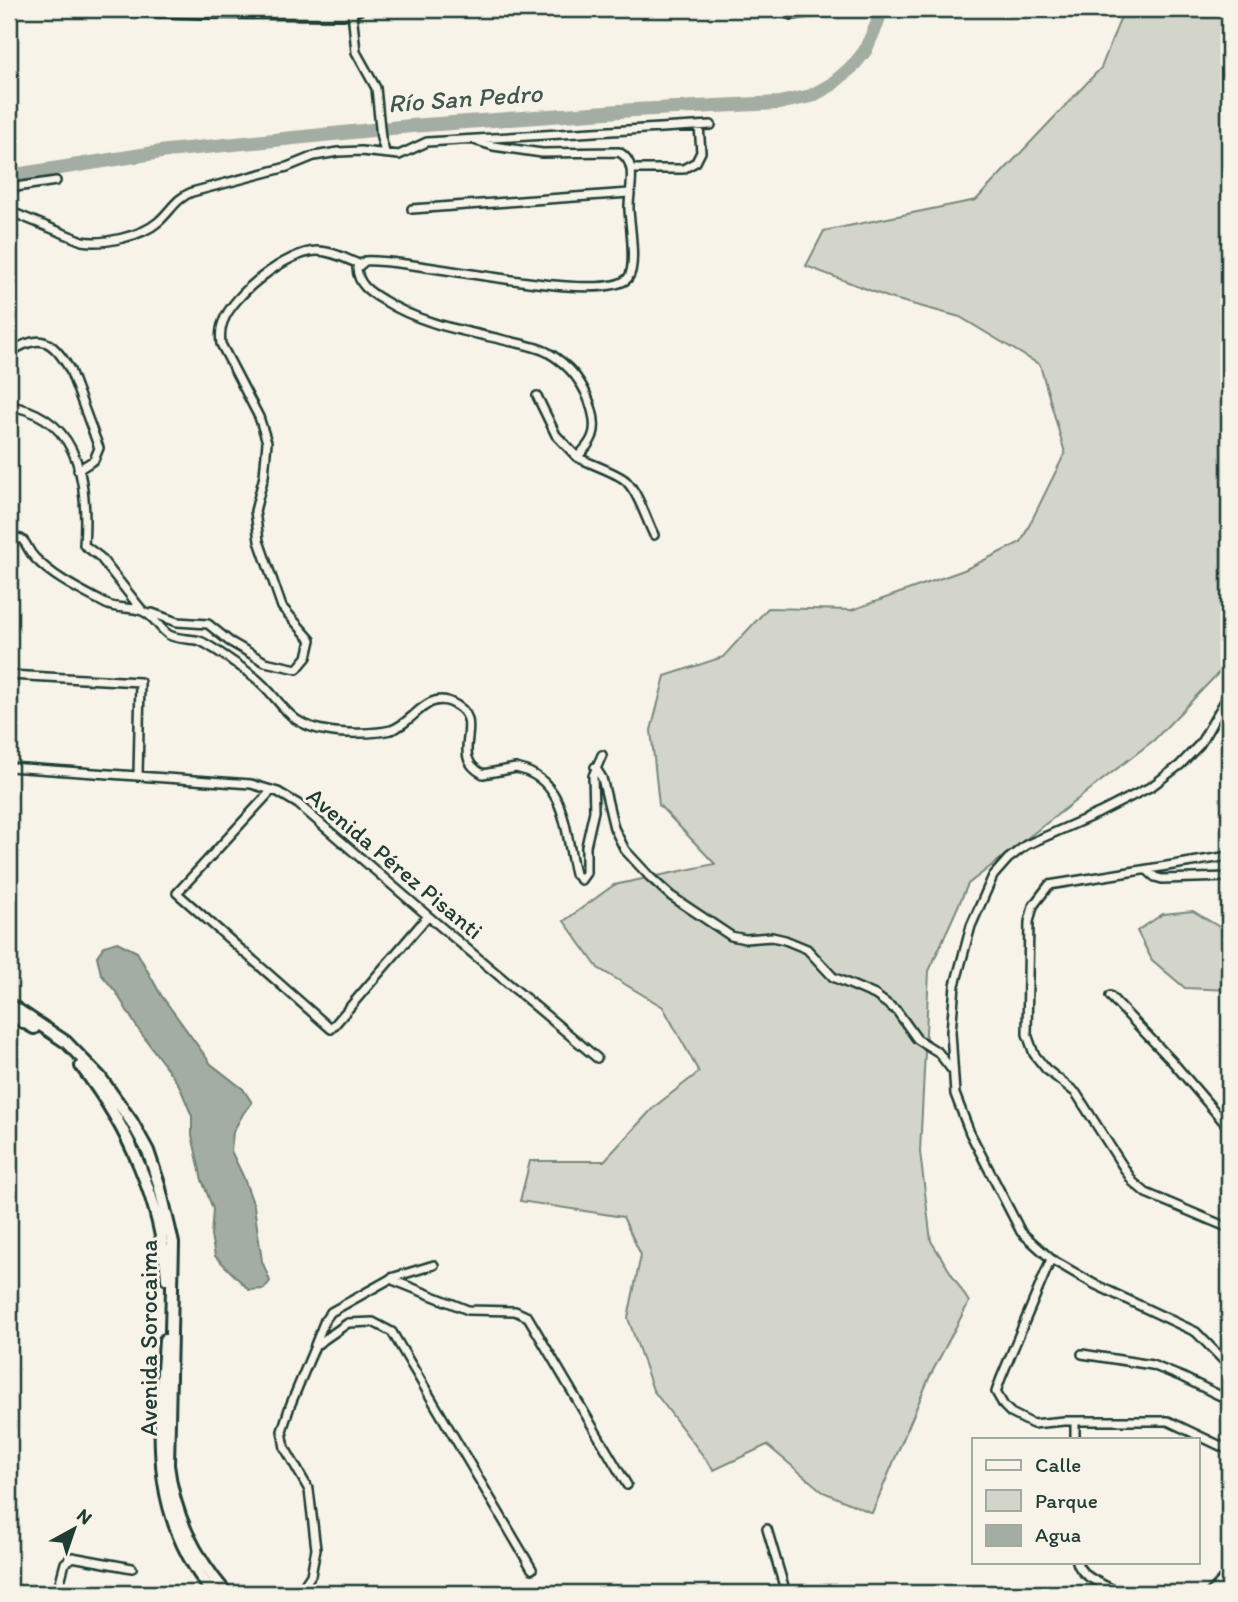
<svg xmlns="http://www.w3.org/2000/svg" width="1238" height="1602" viewBox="0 0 1238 1602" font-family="Itim,sans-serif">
<rect width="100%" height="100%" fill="#f7f3e8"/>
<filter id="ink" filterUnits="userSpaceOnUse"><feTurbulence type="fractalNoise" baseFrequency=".0143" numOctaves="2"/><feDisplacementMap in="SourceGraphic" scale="14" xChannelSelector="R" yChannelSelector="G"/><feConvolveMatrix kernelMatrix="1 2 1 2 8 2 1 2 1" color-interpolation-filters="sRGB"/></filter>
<g filter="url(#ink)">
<path fill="#d3d5ca" stroke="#79897f" stroke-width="2" d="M1124,9H1229V662L1154,740L968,884L929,971L920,1152L931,1241L969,1302L929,1378L872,1513L823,1492L767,1445L714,1470L653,1390L628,1318L641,1255L623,1217L520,1201L530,1161H604L654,1107L699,1072L663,1007L598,968L564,921L614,885L715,864L659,805L651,730L665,676L723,657L768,608L852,610L964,570L1021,542L1065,453L1040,365L960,317L890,298L806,266L824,231L976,200L1101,68Z
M1193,911L1221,928L1229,941V990L1185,988L1152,960L1137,931L1163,914Z"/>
<path fill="#a4ada3" stroke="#6f8077" stroke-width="2" d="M117,942L137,952L161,995L211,1064L243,1089L252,1103L244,1112L233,1132L231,1151L243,1176L254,1206L262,1261L270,1281L264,1289L249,1290L215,1256L211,1236L213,1209L202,1180L192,1135V1116L179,1085L138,1029L116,992L101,974L97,956L104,946Z"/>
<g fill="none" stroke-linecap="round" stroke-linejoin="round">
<path stroke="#a4ada3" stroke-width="14" d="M9,176L167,151L411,126L634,110L779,103L811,96L831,85L853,66L865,51L877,24L881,9"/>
<defs>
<path id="minor" d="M352,11L356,52L376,88L381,138L385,152
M474,140L493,146L542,153L619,152C640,164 628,190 629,210C630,226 637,267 628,278C604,306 409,258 365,261L357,268C358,285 370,292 383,300C419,323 459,330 500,339C515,343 533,345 547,352C570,365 585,384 592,410C598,431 593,442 577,457L556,435L537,396
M631,169H683L696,162L701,152L699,126
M9,188L56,181
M412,209L629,193
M9,211L82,241C103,245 142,236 158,222C170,212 176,198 192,192L287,167L314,156L338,152L361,151L399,155L427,142L711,125
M9,353C39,333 52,338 70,370L99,448L94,460L78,470
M9,411L16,407C82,422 88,488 84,545L100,557L141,609
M577,457C590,464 618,473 626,481C639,494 646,519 654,535
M9,538C29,536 23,546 35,558C54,578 82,591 106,604C118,610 130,606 142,611C155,616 158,628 169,635C179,640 190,638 200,641C210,645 244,669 253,676C284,700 283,724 328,731C344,734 375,734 391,730C412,724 426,692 450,702C492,719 445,755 483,774L516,768C567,779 565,833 575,874L581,880L586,873V846L594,811L593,776L602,755
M152,613L177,622L208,624L229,641L265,662L297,669L307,657L311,640L282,607L259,541L255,511L264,476L267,442L259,417L221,344C220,336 220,329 223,322C233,294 288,251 317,251C332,251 346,259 359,264
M9,675L140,682L138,775
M1229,694L1200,744L1180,765L1152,786L1099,813L1026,845L1008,859L993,876L971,926L955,985L951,1032L955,1094L970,1133L1021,1232L1051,1259L1094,1284L1196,1332L1229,1366
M9,767L251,784L278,792L298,804L428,916L597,1058
M595,767L602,778L614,828L625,850L650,877L671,896L731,936L745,939L772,937L785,940L807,949L833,977L875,995L897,1011L917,1039L938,1052L952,1070
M272,790L177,893L331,1029L428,916
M1229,856L1049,885L1033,906L1029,922L1027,1034L1034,1054L1046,1069L1076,1093L1133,1182L1146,1193L1229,1228
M1147,870L1155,877L1162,879L1229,877
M1110,996L1171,1060L1229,1128
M1051,1259L1001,1378L996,1392L1004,1406L1011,1413L1033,1424L1064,1421H1168L1229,1450
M391,1278L434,1265
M315,1345L325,1320L331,1312L390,1279L468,1310L515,1311L528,1317L627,1485
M1082,1354L1152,1365L1182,1377L1229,1400
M1075,1421V1439
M767,1529L786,1593
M1077,1562C1081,1578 1106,1585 1120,1593
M57,1593L65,1563L72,1557L132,1568
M299,1593L311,1575L316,1549L309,1490L285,1448L282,1431L290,1406L315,1346L348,1323L373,1322L392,1332L532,1569
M1210,1593L1229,1573"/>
<path id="primary" d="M112,9L198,12L343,13L358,9
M778,9L792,13L822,9
M9,1004L66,1042L100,1077L132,1122L148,1151L159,1184L173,1243L168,1465C174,1515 194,1555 226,1593
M9,1014L34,1028
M81,1066C129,1128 161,1201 167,1279
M165,1340C159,1435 149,1514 213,1593"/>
</defs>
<use href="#minor" stroke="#1f3d34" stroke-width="12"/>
<use href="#primary" stroke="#1f3d34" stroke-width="16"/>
<use href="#minor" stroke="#f7f3e8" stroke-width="7"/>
<use href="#primary" stroke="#f7f3e8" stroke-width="10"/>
</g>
</g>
<g text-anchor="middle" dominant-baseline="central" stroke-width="6" stroke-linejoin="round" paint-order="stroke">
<g font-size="24" fill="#1f3d34" stroke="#f7f3e8">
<text transform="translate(395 863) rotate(40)">Avenida Pérez Pisanti</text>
<text transform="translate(148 1338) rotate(-90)">Avenida Sorocaima</text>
</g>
<g font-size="26" font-style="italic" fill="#405950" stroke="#f7f3e8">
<text transform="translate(465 98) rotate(-4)">Río San Pedro</text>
</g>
</g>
<rect width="1238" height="1602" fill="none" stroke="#f7f3e8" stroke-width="35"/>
<rect x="18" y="18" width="1203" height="1567" fill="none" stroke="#1f3d34" stroke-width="2.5" filter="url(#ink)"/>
<rect x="972" y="1438" width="228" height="126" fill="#f7f3e8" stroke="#a1aaa0" stroke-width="2"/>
<rect x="986" y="1460" width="35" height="10" fill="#f7f3e8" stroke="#a1aaa0" stroke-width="2"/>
<text x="1035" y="1472" font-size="21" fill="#1f3d34">Calle</text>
<rect x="986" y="1490" width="35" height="21" fill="#d3d5ca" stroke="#a1aaa0" stroke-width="2"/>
<text x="1035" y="1508" font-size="21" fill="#1f3d34">Parque</text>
<rect x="986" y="1525" width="35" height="21" fill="#a4ada3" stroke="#a1aaa0" stroke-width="2"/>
<text x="1035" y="1542" font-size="21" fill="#1f3d34">Agua</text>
<g transform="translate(74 1529) rotate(40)" stroke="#f7f3e8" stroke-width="5" paint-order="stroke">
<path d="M0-5L12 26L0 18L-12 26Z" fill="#1f3d34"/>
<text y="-10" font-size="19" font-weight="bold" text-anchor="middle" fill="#1f3d34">N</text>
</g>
</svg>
